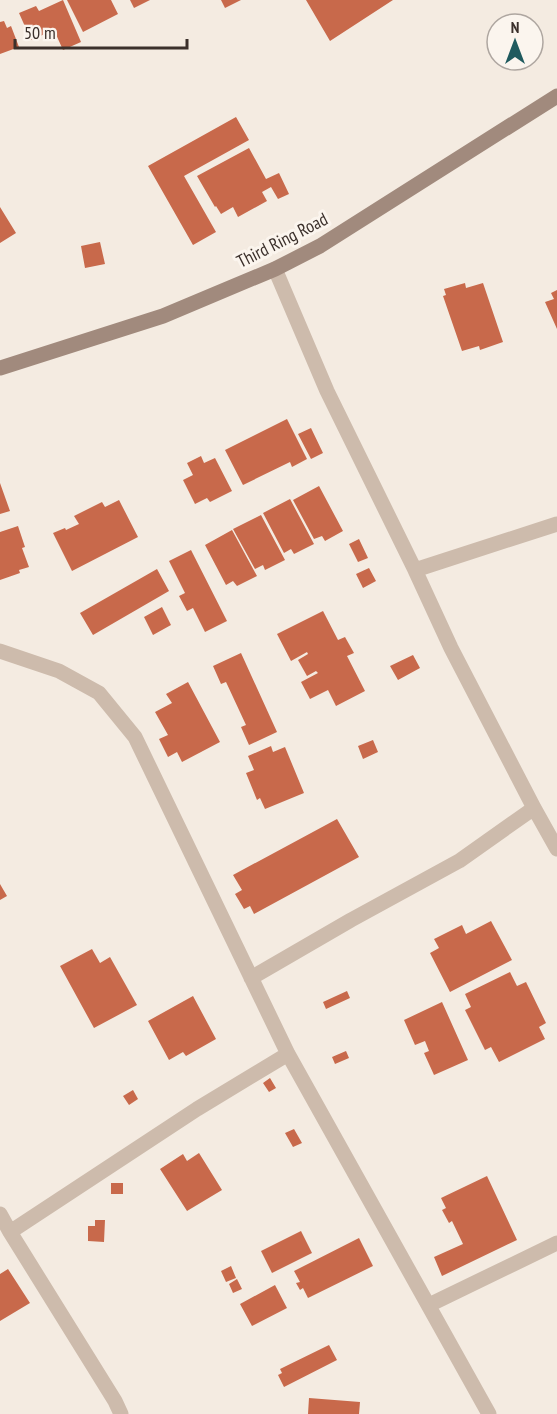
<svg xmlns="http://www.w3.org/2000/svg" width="557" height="1414" viewBox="0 0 557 1414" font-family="'PT Sans Narrow',sans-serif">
<rect width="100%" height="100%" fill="#f4ebe1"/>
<path fill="#c8694b" d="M63,0L81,42L63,50L54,30L31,40L19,13L36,6L39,11Z
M67,0H111L118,14L83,32Z
M130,0H150L134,8Z
M221,0H241L225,8Z
M306,0H393L330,41Z
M4,21L7,28L11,26L19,47L0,54V22Z
M236,117L249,140L184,176L216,232L193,245L148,166Z
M249,148L266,179L279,173L289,194L278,199L271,187L262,192L267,201L238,217L233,207L221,214L216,206L215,207L197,176Z
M0,207L16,233L0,243Z
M100,242L105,264L85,268L81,246Z
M465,283L466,288L483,283L503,342L480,350L479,346L462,351L443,296L446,295L444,289Z
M557,290V329L545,302L554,299L551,293Z
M287,419L307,459L292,467L290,462L243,485L225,450Z
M311,428L323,453L311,459L298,434Z
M201,456L204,463L215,458L232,491L210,502L207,498L195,504L183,480L193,475L187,463Z
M0,483L10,511L0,514Z
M319,486L343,531L325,541L322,536L314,539L293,500Z
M290,499L314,544L294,554L291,549L284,553L263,513Z
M119,500L138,537L72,571L53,533L65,528L66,530L79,524L74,516L102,502L105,507Z
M261,515L285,560L265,570L263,565L255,569L233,529Z
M18,526L25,547L22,548L29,567L19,570L20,573L0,580V532Z
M232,530L257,576L237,586L233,581L226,585L205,545Z
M359,539L368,558L358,562L349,544Z
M191,550L227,621L205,632L193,608L187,611L179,596L185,593L169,561Z
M369,568L376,581L363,588L356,574Z
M157,569L169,591L93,635L80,613Z
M162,607L171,625L153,635L144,617Z
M323,611L338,640L345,637L354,653L347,656L365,691L336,706L328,690L310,699L301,682L318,673L316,671L307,676L298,660L308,654L307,652L291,661L277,634Z
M241,653L277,732L249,745L241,727L246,725L226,682L221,684L213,666Z
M413,655L420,668L398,680L390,666Z
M188,682L220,742L182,762L177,752L168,757L159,739L168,735L155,712L172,703L166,694Z
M373,740L378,752L363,759L358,746Z
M271,746L273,752L285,747L304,793L265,809L260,798L257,800L246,773L254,770L248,756Z
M337,819L359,857L254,914L250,906L244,909L235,894L242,890L233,875Z
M0,884L7,896L0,900Z
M491,921L512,960L450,992L430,953L439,948L434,939L462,925L466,934Z
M92,949L100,963L110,957L137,1005L94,1028L60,966Z
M510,972L517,986L526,982L546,1023L539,1027L545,1039L499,1062L491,1047L485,1050L465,1010L471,1007L465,994Z
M347,991L350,998L326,1009L323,1002Z
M193,996L216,1039L186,1056L183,1052L169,1060L148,1021Z
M442,1002L468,1060L434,1075L424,1053L429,1051L425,1041L415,1045L404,1020Z
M346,1051L349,1058L335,1064L332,1057Z
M270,1078L276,1088L269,1092L263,1083Z
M133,1090L138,1099L129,1105L123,1096Z
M294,1129L302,1143L293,1147L285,1133Z
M199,1153L222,1190L187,1211L160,1169L183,1154L187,1161Z
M487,1176L517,1240L442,1276L434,1257L463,1244L452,1221L449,1223L442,1210L446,1208L441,1198Z
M111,1183H123V1194H111Z
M95,1220H105L104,1242L88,1241V1226H95Z
M301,1231L312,1253L272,1273L261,1251Z
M359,1238L373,1266L308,1298L303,1288L300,1290L296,1283L300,1282L294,1271Z
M231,1266L236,1278L226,1282L221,1271Z
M8,1269L30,1303L0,1321V1274Z
M237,1279L242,1289L233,1293L229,1284Z
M275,1285L287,1308L252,1326L240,1304Z
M329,1345L337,1360L284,1387L278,1375L282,1373L280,1369Z
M309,1398L360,1402L359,1414H308Z"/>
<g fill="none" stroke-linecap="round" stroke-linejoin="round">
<path stroke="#cdbbac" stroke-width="15" d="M275,269L327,391L415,570L451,648L534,808L557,849
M415,570L557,524
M0,651L59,671L99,693L135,737L288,1054L489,1414
M251,978L351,920L459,861L534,808
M0,1214L10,1232L115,1401L121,1414
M10,1232L197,1109L288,1054
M429,1305L557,1243"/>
<path stroke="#a18a7d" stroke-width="15" d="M0,368L163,316L275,269L320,246L557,96"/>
</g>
<g text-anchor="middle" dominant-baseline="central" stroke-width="6" stroke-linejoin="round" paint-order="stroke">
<g font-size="18" fill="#3b302b" stroke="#fbf5ee">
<text transform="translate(282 240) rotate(-27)">Third Ring Road</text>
</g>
</g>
<g transform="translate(515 42)"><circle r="28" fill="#fbf5ee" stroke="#aea6a0" stroke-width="1.5"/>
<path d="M0-4.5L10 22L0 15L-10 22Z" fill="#1f5a5e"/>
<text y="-9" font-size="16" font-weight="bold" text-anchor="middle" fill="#3b302b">N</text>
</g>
<path d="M15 39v9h172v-9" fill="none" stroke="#3b302b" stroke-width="3"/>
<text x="24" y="39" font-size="18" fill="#3b302b" stroke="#fbf5ee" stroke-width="4.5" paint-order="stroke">50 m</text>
</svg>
